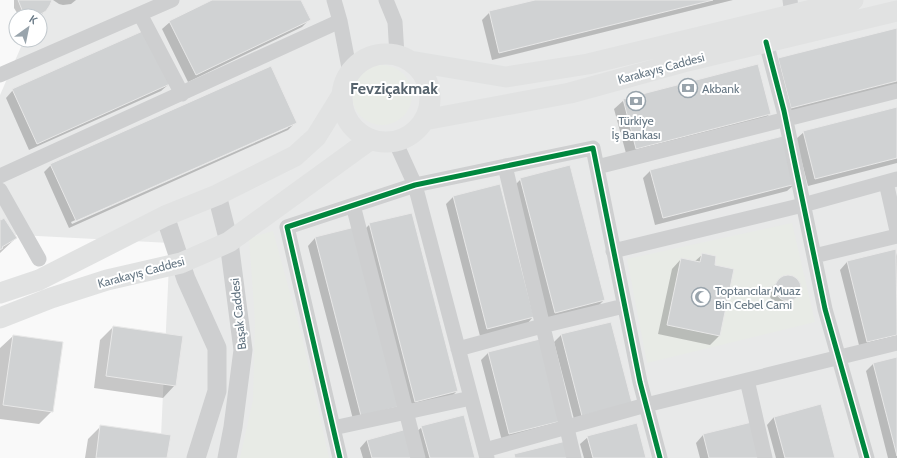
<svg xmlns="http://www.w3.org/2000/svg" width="897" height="458" viewBox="0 0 897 458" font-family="Cabin,sans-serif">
<rect width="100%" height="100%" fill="#f9f9f9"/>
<path fill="#e8e9e9" d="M42,0H897V458H160L170,243L0,234V95L24,40H40V16H35Z"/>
<path fill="#e8ebe6" d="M352 95a30 30 0 1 1 60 0a30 30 0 1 1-60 0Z
M792,223L815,322L647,363L627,259Z
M273,231L302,337L329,458H240L253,400L255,321L249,238Z"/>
<path fill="#0003" fill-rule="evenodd" d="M14,0H50L45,11L40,16H19L14,8Z
M53,0H76L71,4L63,5L59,4Z
M215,0H300L309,20L302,27L188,82L162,29L170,22Z
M539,0H733L492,60L482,20L490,12Z
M897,29V88L782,117L769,69L778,59Z
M169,84L161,91L29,150L6,98L13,90Z
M624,100L770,114L760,123L627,157L614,109Z
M897,108V163L808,186L796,139L804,132Z
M296,122L288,130L69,228L44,172L51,165ZM288,125V128L72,224L71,222Z
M650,171L795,184L787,191L655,225L643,178Z
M521,179L604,300L597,307L548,320L514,186Z
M453,197L533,317L526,325L480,336L446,204Z
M0,220L16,238L0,253Z
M370,224L457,391L450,398L408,409L362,232Z
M354,228L400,406L354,423L308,246L315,238Z
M895,250L897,256V339L860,349L840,270L847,262Z
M703,254L713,266L719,336L710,345L658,334L672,269L681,259L694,262Z
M785,276L794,278L799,282L800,285L799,295L786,306L776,305L770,297L772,287Z
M610,323L631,403L575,423L554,342L561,335Z
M113,327L182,337L175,385L163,398L94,388L100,340Z
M13,336L52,411L39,424L0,419V348Z
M539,340L560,420L552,428L502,441L481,360L488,353Z
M897,358V458H888L866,371L873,364Z
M774,417L834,458H776L767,425Z
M751,423L760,458H700L696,443L703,435Z
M101,426L166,458H85L88,439Z
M422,427L474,458H421L414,434Z
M588,437L645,458H584L580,444Z
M367,440L413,458H363L360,448Z"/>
<path fill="#d0d2d3" stroke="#e8e8e8" d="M18,0H52L50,5L46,11L39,15H34L26,13L22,10Z
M212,0H301L311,20L196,75L169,21Z
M535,0H713L499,53L489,11Z
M897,28V81L791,108L778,58Z
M145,30L170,84L37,144L12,89Z
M758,64L771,114L636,149L623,99Z
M271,66L297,123L76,221L50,164Z
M897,107V158L815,179L803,131Z
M783,136L796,184L663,218L650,170Z
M570,165L605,300L555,313L520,178Z
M500,184L534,317L487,329L453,196Z
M412,213L458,391L415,402L369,223Z
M0,218L1,220L4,218L17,238L2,247L3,248L0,250Z
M355,227L401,406L361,416L315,237Z
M896,249L897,335L867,342L847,261Z
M702,253L716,256L715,265L734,269L720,336L667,325L681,258L700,262Z
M775 288a13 13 0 1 1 26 0a13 13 0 1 1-26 0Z
M611,322L632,403L582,416L561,334Z
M113,326L183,336L176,386L106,376Z
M13,335L63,342L53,412L3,405Z
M540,339L561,421L509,434L488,352Z
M897,357V456L873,363Z
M821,404L835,458H785L774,417Z
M464,415L475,458H430L421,426Z
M752,422L761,458H709L703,434Z
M637,423L646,458H593L587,436Z
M100,425L171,435L167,458H96Z
M407,429L414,458H372L367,440Z
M566,441L570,458H515L514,454Z"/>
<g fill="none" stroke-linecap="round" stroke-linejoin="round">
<path stroke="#cecfd0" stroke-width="15" d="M334,0L340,21L350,73
M386,0L395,22L397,56
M790,0L792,14
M140,14L182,94
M766,42L784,111L825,309L867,458
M0,75L172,0
M395,141L415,185L487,458
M505,166L574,458
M597,167L897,91
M0,176L340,21
M886,182L897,231
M0,190L39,259
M353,205L418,458
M613,251L803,205L897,179
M814,256L897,236
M458,349L542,326L624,306
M747,380L765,458
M333,428L471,398
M485,450L646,405L897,343
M340,458L287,227L415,185L593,148L640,382L660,458"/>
<path stroke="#cecfd0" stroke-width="19" d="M217,195L229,242L243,350L233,427L227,458
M165,216L186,279L217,348V391L196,458"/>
<path stroke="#e1e2e2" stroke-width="21" d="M342 98a44 44 0 1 1 88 0a44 44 0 1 1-88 0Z
M410,61L506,77L588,64L853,0
M424,120L570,93L683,62L897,11
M0,293L39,280L165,216L217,195L295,156L316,137L342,95
M0,318L51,298L107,280L181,263L229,242L371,139"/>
<defs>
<path id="cycleway" d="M766,42L784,111L825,309L867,458
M340,458L287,227L415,185L593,148L640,382L660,458"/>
</defs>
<use href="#cycleway" stroke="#fff" stroke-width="8"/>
<use href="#cycleway" stroke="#00873e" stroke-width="5"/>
</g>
<defs>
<symbol id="bank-ring" viewBox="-11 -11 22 22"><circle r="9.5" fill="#fff" stroke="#99a4ac" stroke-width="1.5"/><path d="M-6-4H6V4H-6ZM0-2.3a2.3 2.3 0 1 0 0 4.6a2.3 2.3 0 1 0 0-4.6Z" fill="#99a4ac"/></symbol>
<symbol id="mosque-ring" viewBox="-11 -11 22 22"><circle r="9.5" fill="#fff" stroke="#99a4ac" stroke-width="1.5"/><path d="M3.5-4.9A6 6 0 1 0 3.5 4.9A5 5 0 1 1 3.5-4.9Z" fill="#99a4ac"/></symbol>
</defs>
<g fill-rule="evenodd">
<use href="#bank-ring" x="677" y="77" width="22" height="22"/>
<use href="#bank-ring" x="625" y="90" width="22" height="22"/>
<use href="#mosque-ring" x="690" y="286" width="22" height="22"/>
</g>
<g text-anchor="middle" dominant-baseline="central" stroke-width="4" stroke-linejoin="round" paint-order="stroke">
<g font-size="12" fill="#657683" stroke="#fff">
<text transform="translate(661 68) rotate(-15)">Karakayış Caddesi</text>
<text transform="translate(141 272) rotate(-15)">Karakayış Caddesi</text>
<text transform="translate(238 314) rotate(-96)">Başak Caddesi</text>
</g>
<g font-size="12" fill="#657683" stroke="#fff" text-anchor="start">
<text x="702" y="88">Akbank</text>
<text x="636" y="120" text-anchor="middle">Türkiye<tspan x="636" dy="14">İş Bankası</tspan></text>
<text x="715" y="290">Toptancılar Muaz<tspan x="715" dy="14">Bin Cebel Cami</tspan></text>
</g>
<g font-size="16" font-weight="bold" fill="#57646e" stroke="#fff">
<text x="394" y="88">Fevziçakmak</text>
</g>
</g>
<g transform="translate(28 28) rotate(33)"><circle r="19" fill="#ffffff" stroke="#c1c8cd"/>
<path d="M0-3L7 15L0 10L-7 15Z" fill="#99a4ac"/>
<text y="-6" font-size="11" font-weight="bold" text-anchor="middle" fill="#657683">K</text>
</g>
</svg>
